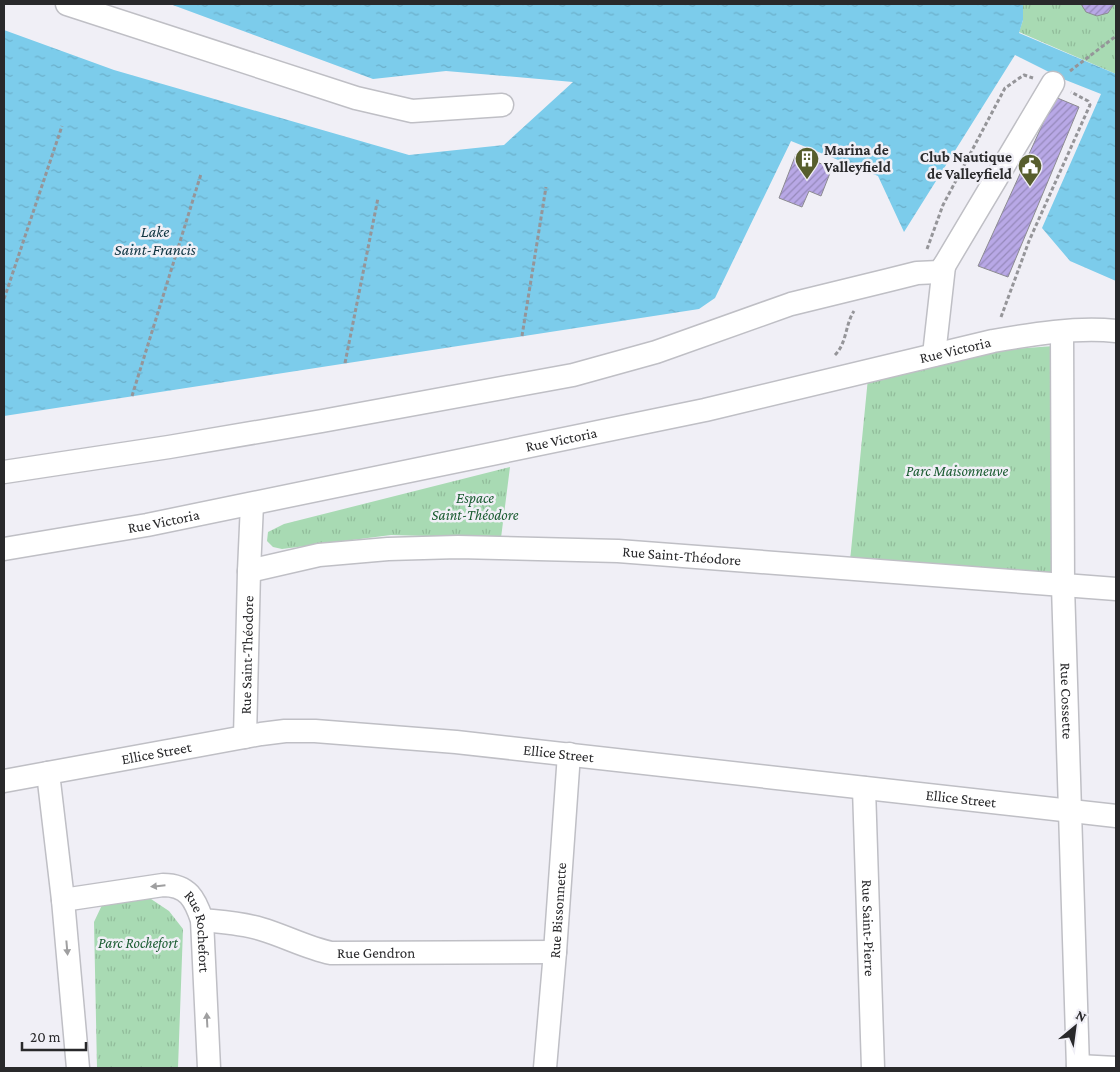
<svg xmlns="http://www.w3.org/2000/svg" width="1120" height="1072" viewBox="0 0 1120 1072" font-family="'Crimson Pro',serif">
<defs>
<pattern id="park-tufts" width="24" height="20" patternUnits="userSpaceOnUse" patternTransform="scale(1.25)"><rect width="24" height="20" fill="#a8dab3"/><path d="M3 7l-1-3M5 7V3M7 7l1-3M15 17l-1-3M17 17v-4M19 17l1-3" fill="none" stroke="#91bb9a"/></pattern>
<pattern id="water-ripples" width="26" height="14" patternUnits="userSpaceOnUse" patternTransform="scale(1.25)"><rect width="26" height="14" fill="#7ccceb"/><path d="M2 4q2-2 4 0t4 0M15 11q2-2 4 0t4 0" fill="none" stroke="#6bafca"/></pattern>
<pattern id="building-hatch" width="6" height="6" patternUnits="userSpaceOnUse" patternTransform="scale(1.25)"><rect width="6" height="6" fill="#b8a8e6"/><path d="M-1 1l2-2M0 6l6-6M5 7l2-2" fill="none" stroke="#9689bb"/></pattern>
</defs>
<rect width="100%" height="100%" fill="#f0eff6"/>
<path fill="url(#park-tufts)" d="M1023,4H1116V74L1019,32L1023,20Z
M1054,346V576L850,561L868,378L999,350Z
M510,467L501,538L391,535L282,549L273,547L267,541L268,532L284,524Z
M119,899H151L169,911L183,929L178,1068H97L94,922L102,905Z"/>
<path fill="url(#water-ripples)" d="M170,4H1023V20L1019,33L1116,74V281L1070,261L1042,228L1101,94L1063,79L1015,55L904,232L878,176L791,141L715,298L699,309L4,416V30L114,70L409,155L504,145L573,82L446,71L373,79Z"/>
<path fill="url(#building-hatch)" stroke="#8c8b91" d="M1081,4H1114L1108,13L1097,16L1086,12Z
M1055,97L1079,107L1008,277L978,266Z
M796,154L832,168L821,196L809,191L802,207L779,198Z"/>
<g fill="none" stroke-linecap="round" stroke-linejoin="round">
<defs>
<g id="minor">
<path d="M67,4L356,98L412,111L502,105"/>
<path id="s1" d="M1062,332L1063,586L1078,1068"/>
<path d="M934,355L944,266"/>
<path d="M4,472L169,447L322,421L573,375L656,352L791,304L889,280L917,273L939,272L944,266L1053,83"/>
<path id="s2" d="M4,549L147,525L705,410L993,341C1033,334 1076,327 1116,331"/>
<path id="s3" d="M249,571L319,555L388,549L458,547L618,551L1116,589"/>
<path id="s4" d="M245,737L249,571L252,504"/>
<path d="M48,773L63,900L78,1068"/>
<path id="s5" d="M4,781L261,734L285,731H315L456,742L1116,816"/>
<path id="s6" d="M864,788L873,1068"/>
<path id="s7" d="M63,900L163,885C188,885 195,899 202,920L209,1068"/>
<path id="s8" d="M202,920C221,922 242,923 261,929C285,936 307,948 331,953L555,952"/>
<path d="M1078,1066L1116,1068"/>
<path id="s9" d="M545,1068L555,952L569,754"/>
</g>
</defs>
<use href="#minor" stroke="#bfbfc5" stroke-width="25"/>
<path stroke="#959599" stroke-width="3" stroke-dasharray="4 2.5" stroke-linecap="butt" d="M1070,71L1116,36
M927,249L943,205L1005,88L1024,75L1033,78
M4,299L62,126
M1001,317L1029,241L1090,105L1088,101L1071,92
M522,336L546,187
M835,355C847,343 845,325 854,311
M345,363L378,198
M132,396L201,174"/>
<use href="#minor" stroke="#fff" stroke-width="22"/>
</g>
<defs><path id="oneway-solid" d="M-6-.8H1V-3.2L6.5 0L1 3.2V.8H-6Z" transform="scale(1.25)"/></defs>
<g fill="#9f9fa0">
<use href="#oneway-solid" transform="translate(158 886) rotate(174)"/>
<use href="#oneway-solid" transform="translate(67 948) rotate(85)"/>
<use href="#oneway-solid" transform="translate(207 1020) rotate(-93)"/>
</g>
<defs>
<symbol id="building-pin" viewBox="-11 -11 22 30"><path d="M0 17L-7.5 6A9.5 9.5 0 1 1 7.5 6Z" fill="#575e2d" stroke="#f0eff6"/><path d="M-4-6H4V6H1V3H-1V6H-4ZM-2.5-4.3h1.7v1.8h-1.7ZM.8-4.3h1.7v1.8H.8ZM-2.5-1h1.7V.8h-1.7ZM.8-1h1.7V.8H.8Z" fill="#fff"/></symbol>
<symbol id="civic-pin" viewBox="-11 -11 22 30"><path d="M0 17L-7.5 6A9.5 9.5 0 1 1 7.5 6Z" fill="#575e2d" stroke="#f0eff6"/><path d="M-.6-6.5H3V-4.5H.6V-3L4-1V1h2V6H-6V1h2V-1L-.6-3ZM-1.2 2.5V6h2.4V2.5Z" fill="#fff"/></symbol>
</defs>
<g fill-rule="evenodd">
<use href="#building-pin" x="793" y="145" width="28" height="38"/>
<use href="#civic-pin" x="1016" y="152" width="28" height="38"/>
</g>
<g text-anchor="middle" dominant-baseline="central" stroke-width="5" stroke-linejoin="round" paint-order="stroke">
<g font-size="15" font-weight="bold" fill="#29292b" stroke="#f0eff6" text-anchor="start">
<text x="824" y="150">Marina de<tspan x="824" dy="17">Valleyfield</tspan></text>
<text x="1012" y="157" text-anchor="end">Club Nautique<tspan x="1012" dy="17">de Valleyfield</tspan></text>
</g>
<g font-size="15" fill="#29292b" stroke="#f0eff6">
<text stroke="none"><textPath href="#s2" startOffset="972">Rue Victoria</textPath></text>
<text stroke="none"><textPath href="#s2" startOffset="568">Rue Victoria</textPath></text>
<text stroke="none"><textPath href="#s2" startOffset="162">Rue Victoria</textPath></text>
<text stroke="none"><textPath href="#s3" startOffset="435">Rue Saint-Théodore</textPath></text>
<text stroke="none"><textPath href="#s4" startOffset="82">Rue Saint-Théodore</textPath></text>
<text stroke="none"><textPath href="#s1" startOffset="369">Rue Cossette</textPath></text>
<text stroke="none"><textPath href="#s5" startOffset="155">Ellice Street</textPath></text>
<text stroke="none"><textPath href="#s5" startOffset="560">Ellice Street</textPath></text>
<text stroke="none"><textPath href="#s5" startOffset="965">Ellice Street</textPath></text>
<text stroke="none"><textPath href="#s9" startOffset="158">Rue Bissonnette</textPath></text>
<text stroke="none"><textPath href="#s6" startOffset="140">Rue Saint-Pierre</textPath></text>
<text stroke="none"><textPath href="#s7" startOffset="169">Rue Rochefort</textPath></text>
<text stroke="none"><textPath href="#s8" startOffset="179">Rue Gendron</textPath></text>
</g>
<g font-size="15" font-style="italic" fill="#1b5c32" stroke="#f0eff6">
<text x="957" y="471">Parc Maisonneuve</text>
<text x="475" y="498">Espace<tspan x="475" dy="17">Saint-Théodore</tspan></text>
<text x="138" y="943">Parc Rochefort</text>
</g>
<g font-size="16" font-style="italic" fill="#0e3441" stroke="#f0eff6">
<text x="155" y="231">Lake<tspan x="155" dy="18">Saint-Francis</tspan></text>
</g>
</g>
<rect width="1120" height="1072" fill="none" stroke="#29292b" stroke-width="10"/>
<g transform="translate(1075 1027) rotate(29)" stroke="#f0eff6" stroke-width="4" paint-order="stroke">
<path d="M0-4L9 19L0 12L-9 19Z" fill="#29292b"/>
<text y="-8" font-size="14" font-weight="bold" text-anchor="middle" fill="#29292b">N</text>
</g>
<path d="M22 1042v8h64v-8" fill="none" stroke="#29292b" stroke-width="2.5"/>
<text x="30" y="1042" font-size="15" fill="#29292b" stroke="#f0eff6" stroke-width="4" paint-order="stroke">20 m</text>
</svg>
